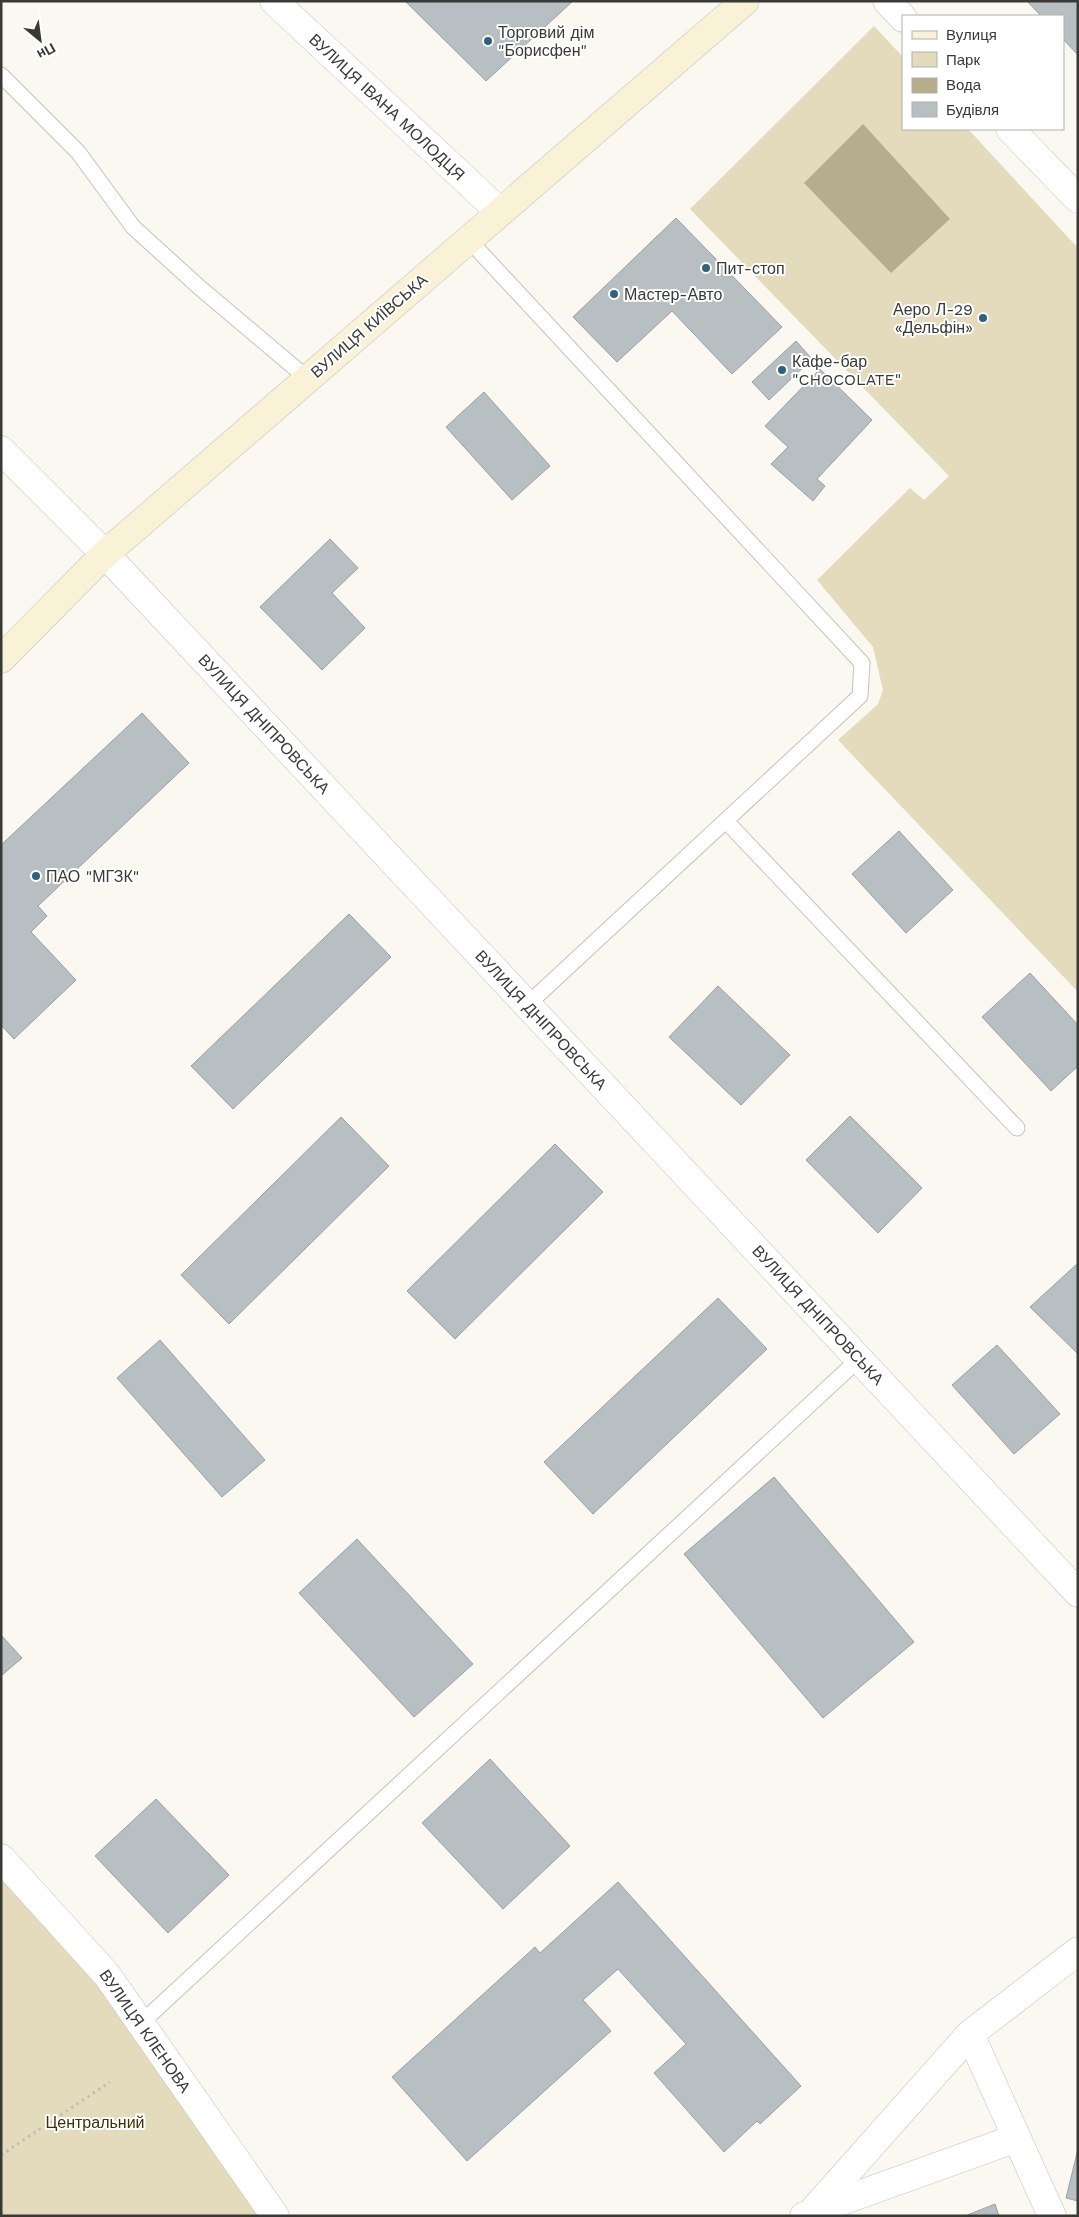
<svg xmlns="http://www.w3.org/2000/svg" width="1079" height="2217" viewBox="0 0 1079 2217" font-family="'Work Sans',sans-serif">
<rect width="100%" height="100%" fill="#faf8f1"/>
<path fill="#e3dbbb" d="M874,26L903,57V129H968L1078,248V992L838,740L878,704L883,690L873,647L817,580L910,488L924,500L949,476L690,209Z
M1,1858L275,2216H1Z"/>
<path fill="#b5ad8c" d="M863,124L950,219L891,273L804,183Z"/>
<path fill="#b8bfc3" stroke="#99a0a4" d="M405,1H573L486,81Z
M1027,1H1078V55L1063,39V16H1041Z
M676,218L782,327L732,374L672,311L617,362L573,317Z
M796,341L812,359L769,400L752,382Z
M820,369L872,420L817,479L825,486L813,501L771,464L788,447L765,426Z
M484,392L550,466L512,500L446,427Z
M330,539L358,568L332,593L365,628L322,670L260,607Z
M142,713L189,763L38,906L47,916L31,932L76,980L14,1039L1,1025V845Z
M899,831L953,890L906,933L852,874Z
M349,914L391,957L233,1109L191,1066Z
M1030,973L1078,1025V1066L1051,1091L982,1017Z
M718,986L790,1055L741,1105L669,1037Z
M850,1116L922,1188L878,1233L806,1160Z
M341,1117L389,1166L229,1324L181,1275Z
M555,1144L603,1192L455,1339L407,1291Z
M1078,1263V1354L1030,1307Z
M718,1298L767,1349L593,1514L544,1462Z
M160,1340L265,1460L222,1497L117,1378Z
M997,1345L1060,1414L1014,1454L952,1385Z
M774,1477L914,1642L823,1718L684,1554Z
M357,1539L473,1664L414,1717L299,1593Z
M1,1635L22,1658L1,1676Z
M490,1759L570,1846L503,1909L422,1823Z
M156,1799L229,1875L168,1933L95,1856Z
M618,1882L801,2086L760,2124L757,2121L724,2152L654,2073L686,2044L618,1969L583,2000L611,2031L467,2161L392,2077L535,1947L540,1953Z
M1078,2149V2201L1066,2198Z
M995,2204L999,2216H965Z"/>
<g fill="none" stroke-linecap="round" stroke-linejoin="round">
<defs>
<path id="service" d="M1,75L78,152L133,227L199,287L308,379
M468,239L862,663L860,696L527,1005
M726,821L1017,1128
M140,2024L859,1359"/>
<path id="minor" d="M274,1L500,212
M1,450L105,554L1078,1593
M970,2034L1052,2216
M814,2211L1017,2138
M804,2216L811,2213L970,2034L1078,1951"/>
<path id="tertiary" d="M887,1L903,18
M1010,129L1078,199
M1,1858L107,1975L275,2216"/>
<path id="secondary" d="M1,659L105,554L745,1"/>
</defs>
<use href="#service" stroke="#c4c2bb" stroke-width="17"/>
<use href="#minor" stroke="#c4c2bb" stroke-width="29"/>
<use href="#tertiary" stroke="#c4c2bb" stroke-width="29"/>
<use href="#secondary" stroke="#c4c2bb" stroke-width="29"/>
<path stroke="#c0beb9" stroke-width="3" stroke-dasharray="2.5 4" stroke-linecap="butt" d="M1,2155L110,2082
M1,2212L4,2216"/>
<use href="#service" stroke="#fff" stroke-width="15"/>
<use href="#minor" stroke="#fff" stroke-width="28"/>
<use href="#tertiary" stroke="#fff" stroke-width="28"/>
<use href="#secondary" stroke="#f9f2d6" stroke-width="28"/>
</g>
<g fill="#2f627f" stroke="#fff" stroke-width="2">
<circle cx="488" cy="41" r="5"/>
<circle cx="706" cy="268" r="5"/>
<circle cx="614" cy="294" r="5"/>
<circle cx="983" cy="318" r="5"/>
<circle cx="782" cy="370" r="5"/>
<circle cx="36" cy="876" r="5"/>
</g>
<g text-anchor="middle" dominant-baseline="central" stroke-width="4" stroke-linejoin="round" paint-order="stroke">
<g font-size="16" fill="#393936" stroke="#fff" text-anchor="start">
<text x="498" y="32">Торговий дім<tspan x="498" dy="18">"Борисфен"</tspan></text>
<text x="716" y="268">Пит-стоп</text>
<text x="624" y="294">Мастер-Авто</text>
<text x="973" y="309" text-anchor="end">Аеро Л-29<tspan x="973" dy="18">«Дельфін»</tspan></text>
<text x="792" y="361">Кафе-бар<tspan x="792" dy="18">"CHOCOLATE"</tspan></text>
<text x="46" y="876">ПАО "МГЗК"</text>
</g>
<g font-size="16" fill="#393936" stroke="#fff">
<text transform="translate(387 107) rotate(43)">ВУЛИЦЯ ІВАНА МОЛОДЦЯ</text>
<text transform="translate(369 326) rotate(-41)">ВУЛИЦЯ КИЇВСЬКА</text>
<text transform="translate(264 724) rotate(47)">ВУЛИЦЯ ДНІПРОВСЬКА</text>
<text transform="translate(541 1020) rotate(47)">ВУЛИЦЯ ДНІПРОВСЬКА</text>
<text transform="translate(818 1315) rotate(47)">ВУЛИЦЯ ДНІПРОВСЬКА</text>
<text transform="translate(145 2031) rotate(55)">ВУЛИЦЯ КЛЕНОВА</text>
</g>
<g font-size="16" fill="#3c3105" stroke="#fff">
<text x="95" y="2122">Центральний</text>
</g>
</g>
<rect width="1079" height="2217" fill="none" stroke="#393936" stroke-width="5"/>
<rect x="902" y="15" width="162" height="115" fill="#ffffff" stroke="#b0b0af"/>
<rect x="912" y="31" width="25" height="8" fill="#f9f2d6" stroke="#b0b0af"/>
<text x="946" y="40" font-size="15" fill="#393936">Вулиця</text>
<rect x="912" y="52" width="25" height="15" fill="#e3dbbb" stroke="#b0b0af"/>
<text x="946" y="65" font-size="15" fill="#393936">Парк</text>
<rect x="912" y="78" width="25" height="15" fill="#b5ad8c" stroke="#b0b0af"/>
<text x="946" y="90" font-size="15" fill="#393936">Вода</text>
<rect x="912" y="102" width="25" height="15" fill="#b8bfc3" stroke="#b0b0af"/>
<text x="946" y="115" font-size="15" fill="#393936">Будівля</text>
<g transform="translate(40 40) rotate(151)" stroke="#ffffff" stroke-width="4" paint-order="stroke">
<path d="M0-4L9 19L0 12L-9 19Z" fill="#393936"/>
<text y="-8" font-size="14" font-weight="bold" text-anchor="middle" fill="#393936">Пн</text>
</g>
</svg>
